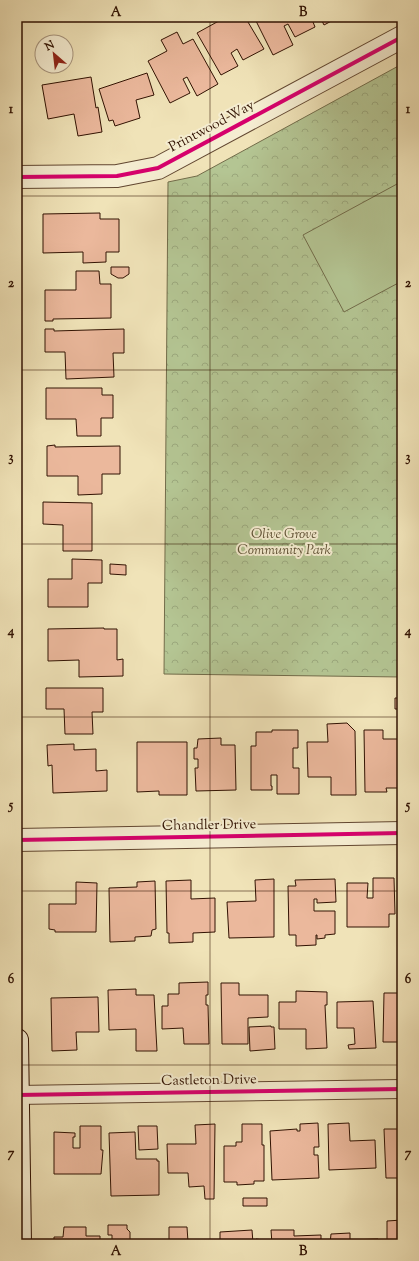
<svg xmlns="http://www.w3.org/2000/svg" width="419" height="1261" viewBox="0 0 419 1261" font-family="'Sorts Mill Goudy',serif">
<defs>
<pattern id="park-crowns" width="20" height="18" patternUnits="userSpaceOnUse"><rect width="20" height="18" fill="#b4c593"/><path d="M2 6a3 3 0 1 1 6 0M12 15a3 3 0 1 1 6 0" fill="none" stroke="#9ba87d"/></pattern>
</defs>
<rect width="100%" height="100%" fill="#f0e3b8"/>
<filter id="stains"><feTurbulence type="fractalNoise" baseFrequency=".005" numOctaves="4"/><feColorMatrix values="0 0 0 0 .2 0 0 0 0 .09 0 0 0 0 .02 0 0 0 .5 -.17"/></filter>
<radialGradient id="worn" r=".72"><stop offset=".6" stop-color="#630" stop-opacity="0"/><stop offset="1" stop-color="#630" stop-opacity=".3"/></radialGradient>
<path fill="url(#park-crowns)" stroke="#726c4a" d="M402,64V677L164,674L168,182L197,176Z"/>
<path fill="#b4c593" stroke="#726c4a" d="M397,184L402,193V281L344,312L303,235Z"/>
<path fill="#ebb89c" stroke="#311202" d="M67,17H89L68,20Z
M119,17H128L121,21Z
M226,17H245L264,49L243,60L237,49L231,53L238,66L221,75L197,33Z
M254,17H311L315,27L295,37L288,24L284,26L293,45L273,55Z
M318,17H339L324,25L321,19H320Z
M177,32L183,44L193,39L218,84L197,96L187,77L183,79L190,93L170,103L148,61L167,51L161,40Z
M147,73L154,95L136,100L140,118L115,126L113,120L109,121L99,89Z
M91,77L96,108L98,107L102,132L78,136L74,114L48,119L42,85Z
M100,213V219H119V252H106V262L83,263V252L43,253V214Z
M111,267H129V274L123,278H118L111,274Z
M76,271H99L100,284H111V318L53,319V321H45V290H76Z
M45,329H54V331L124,329V353H113L114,377L66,379L65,352H45Z
M46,388H102V395H113V418H101V436H77L76,419H46Z
M55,445V447L120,446V474H102V494L78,495V476H47V446Z
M43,502L92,503V551H63V525L43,524Z
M72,559L102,560V583H88V607H48V579H72Z
M110,564L126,565V575L110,574Z
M104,628V629H117V660L123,659V676L79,677V660L48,661V629Z
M46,688H103V712H92L93,734H65L64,709H46Z
M395,698H402V709H395Z
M347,723L355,731L356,795H331V777H308L307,742H328L327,724Z
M272,730H298V748H293V768H299V794H277V775H271V786H272V790H251V746H256V732H272Z
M364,730H383V739H402V788H386L387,792H365Z
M221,738V745H235L236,790L196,791L195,768H198V759H194V748H197L198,739Z
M137,742H187V795H159V791L137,792Z
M74,744V750L96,749V771L107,770V791L53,793L52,765L48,766L47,745Z
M373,878H394L395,914H389V927H347V883H368L367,898H373Z
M274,879V937L229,938L227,902L256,901L255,880Z
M335,879L336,902L317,903V899H314V911H335V934L325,935V938L317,939V935H316V945L296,946V935H289L288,886H296L295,880Z
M191,880V899L215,898V932L193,933V942L169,943V933H167L166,881Z
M155,881L156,929L152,930L151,936L135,937V941L110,942L109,888L137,887V882Z
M76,882L97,883L96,932H55V930L49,929V904H76Z
M208,982V995H206V1005H208L209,1044H184L183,1028L162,1029V1006H168V994H179V983Z
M221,983H239V995H268V1017L248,1018V1044H222Z
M136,989V995H154L157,1051H136V1029L109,1030L108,990Z
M296,991L327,992V1005H325L327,1048L306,1049V1029H279V1002H296Z
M384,993H402V1042H383Z
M98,997L99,1032H76L77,1050L52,1051L51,998Z
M373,1001L376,1048L349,1049L348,1045L355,1044L354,1028H337V1002Z
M271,1026V1027H274L275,1049L250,1051L249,1027Z
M318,1123L319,1147H314V1155H318L319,1178L272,1180L270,1131L297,1129V1131H300V1124Z
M349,1123L350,1141L375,1140L376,1168L329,1170L328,1124Z
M215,1124L214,1199H205L204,1186L189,1187L188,1173H168L167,1144H196L195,1125Z
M242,1124H262V1145H264V1181H254V1184L237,1185V1182H224V1146H236V1142H242Z
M80,1126H101V1150H103L101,1174H54V1132L75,1133V1137H73V1148H80Z
M138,1126H157L158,1149L139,1150Z
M384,1129H402V1178H386Z
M135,1132L136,1159H157V1161H159V1195L111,1196L109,1133Z
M243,1198H267V1206H243Z
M402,1220V1244H387V1221Z
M108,1225H127V1229L130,1232V1243H158V1244H112V1235H108Z
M64,1227H86V1236H100V1244H54V1237H63Z
M169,1227H187L188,1242H215V1244H169Z
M252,1230L253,1243H256V1239L263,1240V1244H220V1232Z
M271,1230H294V1236L321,1235V1244H272Z
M350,1233V1240L378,1239V1244H330L331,1234Z"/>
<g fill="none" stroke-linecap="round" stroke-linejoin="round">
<defs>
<path id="minor" d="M17,1095L402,1089"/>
<path id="tertiary" d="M17,177L117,176L158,168L402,37
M17,840L402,833"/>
<path id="secondary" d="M17,1040L20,1244"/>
</defs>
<use href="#minor" stroke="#614630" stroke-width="20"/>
<use href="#tertiary" stroke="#614630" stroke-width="24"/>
<use href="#secondary" stroke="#311202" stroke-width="24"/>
<use href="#minor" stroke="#f5edd1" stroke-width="18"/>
<use href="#tertiary" stroke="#f5edd1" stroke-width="22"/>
<use href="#secondary" stroke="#f5edd1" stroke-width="22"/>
<defs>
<path id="cycleway" d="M17,177L117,176L158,168L402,37
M17,840L402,833
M17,1095L402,1089"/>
</defs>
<use href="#cycleway" stroke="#f5edd1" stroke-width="6"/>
<use href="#cycleway" stroke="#d6006c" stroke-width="4"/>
</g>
<path fill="none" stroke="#311202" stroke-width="1" stroke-opacity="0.55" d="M210,17V1244M17,196H402M17,370H402M17,544H402M17,717H402M17,891H402M17,1065H402"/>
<g text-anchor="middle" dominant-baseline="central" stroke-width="4" stroke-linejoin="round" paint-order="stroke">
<g font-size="14" fill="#311202" stroke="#f5edd1">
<text transform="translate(212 127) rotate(-28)">Printwood Way</text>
<text transform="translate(209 826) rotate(-1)">Chandler Drive</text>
<text transform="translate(209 1081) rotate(-1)">Castleton Drive</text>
</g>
<g font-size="14" font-style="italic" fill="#5f5135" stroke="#f5edd1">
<text x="284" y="535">Olive Grove<tspan x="284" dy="16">Community Park</tspan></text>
</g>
</g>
<rect width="419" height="1261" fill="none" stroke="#f0e3b8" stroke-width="44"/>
<g transform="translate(54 54) rotate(332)"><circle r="19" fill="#f5edd1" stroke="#a7957e"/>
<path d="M0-3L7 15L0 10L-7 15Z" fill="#8f2418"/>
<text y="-6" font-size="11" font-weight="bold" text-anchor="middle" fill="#311202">N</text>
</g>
<rect x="22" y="22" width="375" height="1217" fill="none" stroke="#311202" stroke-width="1.5"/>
<g font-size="13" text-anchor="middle" font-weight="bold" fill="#311202">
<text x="116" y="16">A</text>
<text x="303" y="16">B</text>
<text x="11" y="113">1</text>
<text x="408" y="113">1</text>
<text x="11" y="287">2</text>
<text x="408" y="287">2</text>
<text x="11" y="461">3</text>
<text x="408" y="461">3</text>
<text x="11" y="635">4</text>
<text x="408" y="635">4</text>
<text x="11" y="809">5</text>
<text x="408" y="809">5</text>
<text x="11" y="983">6</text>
<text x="408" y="983">6</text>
<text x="11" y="1157">7</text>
<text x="408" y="1157">7</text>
<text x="116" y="1255">A</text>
<text x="303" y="1255">B</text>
</g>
<rect width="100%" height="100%" filter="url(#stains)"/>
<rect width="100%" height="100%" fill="url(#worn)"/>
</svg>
